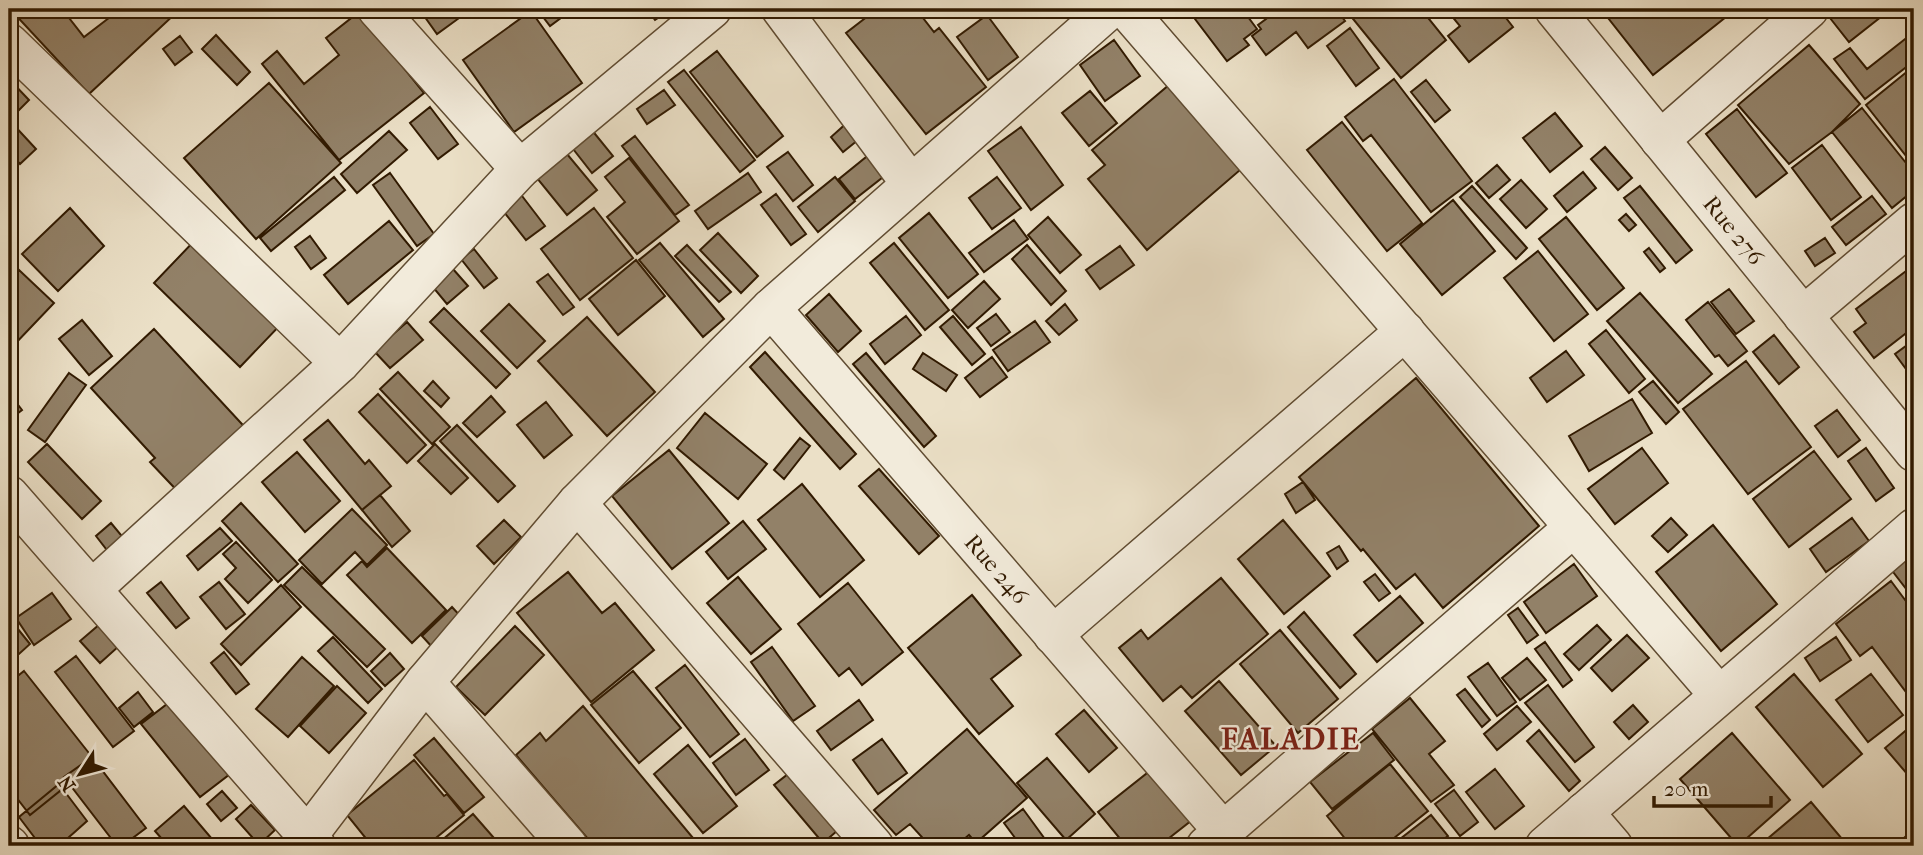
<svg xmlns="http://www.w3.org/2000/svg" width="1923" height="855" viewBox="0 0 1923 855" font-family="'IM FELL French Canon',serif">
<rect width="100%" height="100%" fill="#ebe0c7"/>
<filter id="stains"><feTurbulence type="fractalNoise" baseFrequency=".00286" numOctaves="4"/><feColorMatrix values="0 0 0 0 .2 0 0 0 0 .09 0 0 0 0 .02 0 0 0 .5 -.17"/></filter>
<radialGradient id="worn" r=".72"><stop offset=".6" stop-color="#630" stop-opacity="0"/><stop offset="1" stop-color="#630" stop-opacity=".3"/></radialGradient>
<path fill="#928168" stroke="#311a01" stroke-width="2" d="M10,9H62L84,37L118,11L116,9H174L177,12L89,94Z
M427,9H462L466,13L437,34L422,13Z
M537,9H573L550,26Z
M647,9H665L667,12L655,20Z
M877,9H916L934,32L939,28L986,87L926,134L846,33Z
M1208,9H1242L1257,29L1244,39L1249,45L1227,61L1195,19Z
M1259,9H1336L1345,21L1308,48L1296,32L1266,55L1252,36L1261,29L1258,25L1266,19Z
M1345,9H1421L1446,40L1401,78Z
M1446,9H1499L1513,27L1469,62L1448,36L1460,26Z
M1601,9H1736L1653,75Z
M1841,9H1891L1849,42L1830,18Z
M531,11L582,83L514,132L463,60Z
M359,12L424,93L339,160L262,64L277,51L304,84L339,55L326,38Z
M987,15L1018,57L988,80L957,37Z
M1350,28L1379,68L1356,86L1327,46Z
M1914,32V61L1865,99L1834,59L1850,48L1867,69Z
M216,35L250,72L237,85L202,49Z
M180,36L192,52L175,65L163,49Z
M1114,40L1140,76L1105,101L1080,65Z
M1809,45L1860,104L1832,132L1789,164L1738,105Z
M717,51L783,136L757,157L690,72Z
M1914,66V166L1866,105Z
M684,70L755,160L740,172L668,82Z
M9,79L29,100L17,112L9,104Z
M1176,79L1247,164L1147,250L1088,179L1105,165L1092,150Z
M1394,79L1472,181L1431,212L1371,135L1363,141L1345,117Z
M1426,80L1450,110L1435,122L1411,92Z
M269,83L341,163L256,239L184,158Z
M664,90L675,105L647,124L637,109Z
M1090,91L1117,123L1089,146L1062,113Z
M430,107L458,144L438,159L410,123Z
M1862,108L1914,173V190L1892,208L1832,132Z
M1737,109L1787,173L1756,197L1706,134Z
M1555,113L1582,146L1550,172L1523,138Z
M849,121L863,136L843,152L831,137Z
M11,122L36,149L20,164L9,152V124Z
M1342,122L1422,223L1387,251L1307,150Z
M1021,127L1063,185L1031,210L988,151Z
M591,129L613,156L592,173L570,145Z
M389,131L407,150L357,193L341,174Z
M635,136L689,205L675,215L622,146Z
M1822,145L1861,197L1831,220L1792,168Z
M1605,147L1632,178L1618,190L1591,159Z
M562,148L597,190L567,215L532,172Z
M876,149L892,170L855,199L839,179Z
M788,152L813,185L793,201L767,167Z
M629,158L679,221L637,254L607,217L625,202L605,177Z
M1497,165L1510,180L1489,198L1476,183Z
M1583,172L1596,188L1567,212L1554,196Z
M390,173L434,234L417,246L373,185Z
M748,173L761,192L708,229L695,211Z
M334,177L345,190L271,251L260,238Z
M835,177L855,201L818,232L798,207Z
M997,177L1021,208L992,229L969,198Z
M1521,180L1547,209L1526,228L1500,199Z
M1472,186L1527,248L1516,259L1460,197Z
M1640,186L1692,250L1676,263L1624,198Z
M519,192L545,226L526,240L500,207Z
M776,194L806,234L791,245L761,205Z
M1872,196L1886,214L1846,245L1832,227Z
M1453,200L1495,251L1442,295L1400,244Z
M70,208L104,246L58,291L22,254Z
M594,208L633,258L580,300L541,249Z
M929,213L978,274L948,298L899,238Z
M1626,214L1636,225L1629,231L1619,220Z
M1048,217L1081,255L1060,273L1028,235Z
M1566,217L1624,288L1597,310L1539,239Z
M1014,220L1028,239L984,272L969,253Z
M389,221L413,250L348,304L324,275Z
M718,233L758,276L741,293L700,250Z
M310,236L326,258L311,269L295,247Z
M198,237L284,321L240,367L154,283Z
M1825,238L1835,253L1815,266L1805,251Z
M660,243L724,319L703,337L639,260Z
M894,243L949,310L925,330L870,263Z
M687,245L731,292L719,302L675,256Z
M1027,245L1066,291L1051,305L1012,259Z
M1120,246L1134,265L1100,289L1086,270Z
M1649,248L1665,268L1660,272L1644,252Z
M474,249L497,278L484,288L461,259Z
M1538,251L1588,314L1554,341L1504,278Z
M636,260L665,296L618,335L589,299Z
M1914,265V327L1874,358L1854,332L1866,323L1856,309Z
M453,269L468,286L447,304L432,286Z
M19,270L54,303L12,347L9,344V281Z
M548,274L574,307L563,315L537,282Z
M984,281L1000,299L968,328L952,310Z
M1729,289L1754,321L1736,334L1711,302Z
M1640,293L1712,374L1678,403L1607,321Z
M829,294L861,331L838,352L806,315Z
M1708,302L1747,351L1728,366L1719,355L1715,357L1686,320Z
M509,304L545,341L517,368L481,331Z
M1065,304L1077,320L1059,335L1046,321Z
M444,308L510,374L496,388L430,322Z
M996,314L1010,332L991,346L977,328Z
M906,316L921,335L885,364L870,344Z
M953,316L985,354L972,365L940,327Z
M587,317L655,392L607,436L538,361Z
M82,320L112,356L89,375L59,339Z
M1035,321L1050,342L1008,371L993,350Z
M407,322L423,340L390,368L374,351Z
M154,329L253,436L185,499L150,462L155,458L91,388Z
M1606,330L1645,379L1629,393L1589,344Z
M1774,335L1799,367L1779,384L1753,352Z
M1914,340V380L1895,354Z
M1566,351L1584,375L1547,402L1530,378Z
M765,352L856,454L840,469L750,367Z
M866,353L936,436L924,447L853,364Z
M923,353L957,375L946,391L913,369Z
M992,357L1007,377L980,397L965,378Z
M1746,361L1811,447L1748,494L1683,409Z
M398,372L450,427L432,444L380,389Z
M69,373L86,385L45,442L28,430Z
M1416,378L1539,526L1443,608L1415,574L1396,589L1363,549L1361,551L1299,477Z
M433,381L449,398L441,407L424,391Z
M1653,381L1679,412L1666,424L1639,392Z
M9,393L22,410L9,420Z
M378,394L426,445L407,463L359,412Z
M491,396L505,412L477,437L463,423Z
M1632,399L1652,433L1589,471L1569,436Z
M546,402L572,435L544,458L517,425Z
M1837,410L1860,440L1838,457L1815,426Z
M705,413L767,464L738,499L677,448Z
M328,420L365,464L369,460L391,486L362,510L304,440Z
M457,425L515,486L498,502L440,441Z
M800,438L810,446L784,479L774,470Z
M47,444L101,501L82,519L28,462Z
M435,444L468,478L451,494L418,461Z
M1642,448L1668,483L1615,524L1588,489Z
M1866,448L1894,488L1876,501L1848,461Z
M669,450L729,523L672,569L612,496Z
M1814,451L1851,499L1789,547L1753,499Z
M297,452L340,501L305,532L262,482Z
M879,469L939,536L919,554L859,486Z
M1303,482L1315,500L1296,513L1285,494Z
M802,484L864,560L820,597L758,520Z
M380,495L410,531L392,547L362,510Z
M241,503L298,564L278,582L222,521Z
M352,509L387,545L367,565L355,552L322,584L299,560Z
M1671,518L1687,535L1668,552L1652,536Z
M1852,518L1869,541L1826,572L1810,549Z
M504,520L521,537L494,564L477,546Z
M1283,520L1330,576L1284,614L1238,559Z
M743,521L766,549L728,579L706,552Z
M111,523L126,541L110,554L96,536Z
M1713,525L1777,604L1721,651L1656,572Z
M220,528L232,541L198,570L187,556Z
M236,542L272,580L248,603L225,579L236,568L223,554Z
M1339,546L1348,561L1337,569L1327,553Z
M387,548L446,610L412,643L347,575L362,561L367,567Z
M1914,549V599L1890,568Z
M1574,564L1597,596L1546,633L1524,602Z
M302,567L385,649L367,667L284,585Z
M568,572L602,613L615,603L654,650L591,702L517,613Z
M1375,574L1390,593L1379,601L1364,582Z
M738,577L781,629L751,654L707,603Z
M1221,578L1268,634L1192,698L1181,686L1163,701L1119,648L1141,630L1148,639Z
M1891,581L1914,612V692L1909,696L1872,647L1860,656L1836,624Z
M161,582L189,618L176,628L147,593Z
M219,582L245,614L226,629L200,597Z
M848,583L903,652L862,685L849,668L839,676L798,624Z
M281,585L301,607L241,665L221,644Z
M52,593L71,619L34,645L16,618Z
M972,595L1021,655L991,679L1013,706L979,734L908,648Z
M1400,596L1423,623L1377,662L1354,635Z
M452,607L463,619L433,648L422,636Z
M1518,608L1538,635L1527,643L1508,615Z
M1304,612L1356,674L1340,688L1288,627Z
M9,618L30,644L9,663Z
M100,624L119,646L100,663L80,641Z
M1597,625L1611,640L1579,670L1564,654Z
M515,626L544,655L485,715L456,687Z
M1280,630L1338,699L1298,733L1240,664Z
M1627,635L1649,658L1612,691L1591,668Z
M333,637L382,689L368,703L318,651Z
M1836,637L1851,660L1820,681L1805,658Z
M1545,642L1572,680L1563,687L1535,649Z
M772,647L815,706L793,721L751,662Z
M224,652L249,684L236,694L211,663Z
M390,653L404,669L385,686L371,671Z
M76,656L134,731L113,747L55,672Z
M302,657L334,686L288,737L256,709Z
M1527,658L1546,680L1520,700L1502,678Z
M1488,663L1516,702L1497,716L1468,677Z
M685,665L739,734L710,757L656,688Z
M24,671L96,762L30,815L9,788V683Z
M633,671L681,728L639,763L591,705Z
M1794,674L1862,754L1823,787L1756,707Z
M1871,674L1903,715L1868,742L1836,700Z
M1219,681L1276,746L1241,775L1185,711Z
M1548,685L1594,747L1575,762L1525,703Z
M337,686L366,713L329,753L300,726Z
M1465,689L1490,720L1482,727L1457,695Z
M138,692L153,712L134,727L119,708Z
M1410,698L1445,741L1429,754L1454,785L1431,802L1372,729Z
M859,700L873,720L831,750L817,731Z
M171,701L230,774L200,797L141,724Z
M1633,705L1648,722L1629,739L1614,722Z
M583,706L698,844L696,846H594L516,755L540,733L546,741Z
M1517,706L1531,722L1497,750L1484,734Z
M1084,710L1117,748L1089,772L1056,734Z
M1910,727L1914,732V782L1885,748Z
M967,729L1027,798L976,843L969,835L956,846H930L910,824L896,835L874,810Z
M1539,730L1580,781L1569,791L1527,741Z
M1373,733L1394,760L1332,809L1310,782Z
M1732,733L1790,800L1738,846L1680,779Z
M434,738L484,797L464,813L414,755Z
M745,739L769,770L736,795L713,763Z
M882,739L907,773L878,794L853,760Z
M688,745L737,806L703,833L654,774Z
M92,757L146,828L122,846H117L64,777Z
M1047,758L1095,814L1066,840L1017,783Z
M414,760L444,796L447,794L464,815L426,846H372L347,815Z
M1390,764L1428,811L1384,846H1351L1327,816Z
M797,767L845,824L823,843L774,785Z
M1495,769L1524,806L1495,829L1466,792Z
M1151,770L1192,820L1159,846H1126L1098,812Z
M59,784L87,821L59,846H41L19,817Z
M1454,790L1478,822L1460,836L1435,804Z
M222,791L237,808L221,821L207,804Z
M1811,802L1848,846H1761L1760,845Z
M251,805L275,830L259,845L236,819Z
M184,806L218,846H168L155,831Z
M1023,809L1050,846H1021L1004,823Z
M473,814L501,846H435Z
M1431,815L1448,836L1434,846H1391Z
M1914,829V846H1895Z"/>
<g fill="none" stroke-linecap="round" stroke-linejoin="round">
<defs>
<g id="minor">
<path d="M377,9L520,169"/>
<path d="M781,9L911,184"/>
<path d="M1126,9L1719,695"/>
<path id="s1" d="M1554,9L1914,452"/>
<path d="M9,43L340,363"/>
<path d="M1660,140L1809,9"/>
<path id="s2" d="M771,308L1223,831"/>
<path d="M1803,316L1914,222"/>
<path d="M9,495L316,846"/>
<path d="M577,503L874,846"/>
<path d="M92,589L340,363L520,169L712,9"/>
<path d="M1053,635L1405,331"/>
<path d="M425,682L568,846"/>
<path d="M1584,812L1613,846"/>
<path d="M9,845L10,846"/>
<path d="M300,846L425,682L577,503L771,308L1110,9"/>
<path d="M1206,846L1574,527"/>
<path d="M1545,846L1914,528"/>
</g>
</defs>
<use href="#minor" stroke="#604c32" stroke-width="41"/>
<use href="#minor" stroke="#f2ebdb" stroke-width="38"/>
</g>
<g text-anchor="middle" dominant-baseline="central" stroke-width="5" stroke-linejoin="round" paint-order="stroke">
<g font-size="23" fill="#311a01" stroke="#f2ebdb">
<text stroke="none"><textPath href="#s1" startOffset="285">Rue 276</textPath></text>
<text stroke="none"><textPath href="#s2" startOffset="345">Rue 246</textPath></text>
</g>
<g font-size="30" font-weight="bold" letter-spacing="2" fill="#7a1f14" stroke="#f2ebdb">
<text x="1291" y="739">FALADIE</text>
</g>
</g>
<rect width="1923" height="855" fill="none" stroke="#ebe0c7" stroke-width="35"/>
<rect x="10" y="10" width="1902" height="834" fill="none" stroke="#311a01" stroke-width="3.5"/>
<rect x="18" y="18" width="1888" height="820" fill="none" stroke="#311a01" stroke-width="2"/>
<g transform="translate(80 774) rotate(234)" stroke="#f2ebdb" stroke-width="5" paint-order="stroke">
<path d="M0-5L12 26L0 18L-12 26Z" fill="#311a01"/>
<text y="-10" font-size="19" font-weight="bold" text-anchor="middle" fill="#311a01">N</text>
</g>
<path d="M1654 796v10h117v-10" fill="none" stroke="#311a01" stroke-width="3.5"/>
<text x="1664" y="796" font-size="21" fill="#311a01" stroke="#f2ebdb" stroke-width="5" paint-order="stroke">20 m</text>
<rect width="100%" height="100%" filter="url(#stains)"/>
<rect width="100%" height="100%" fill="url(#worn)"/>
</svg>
